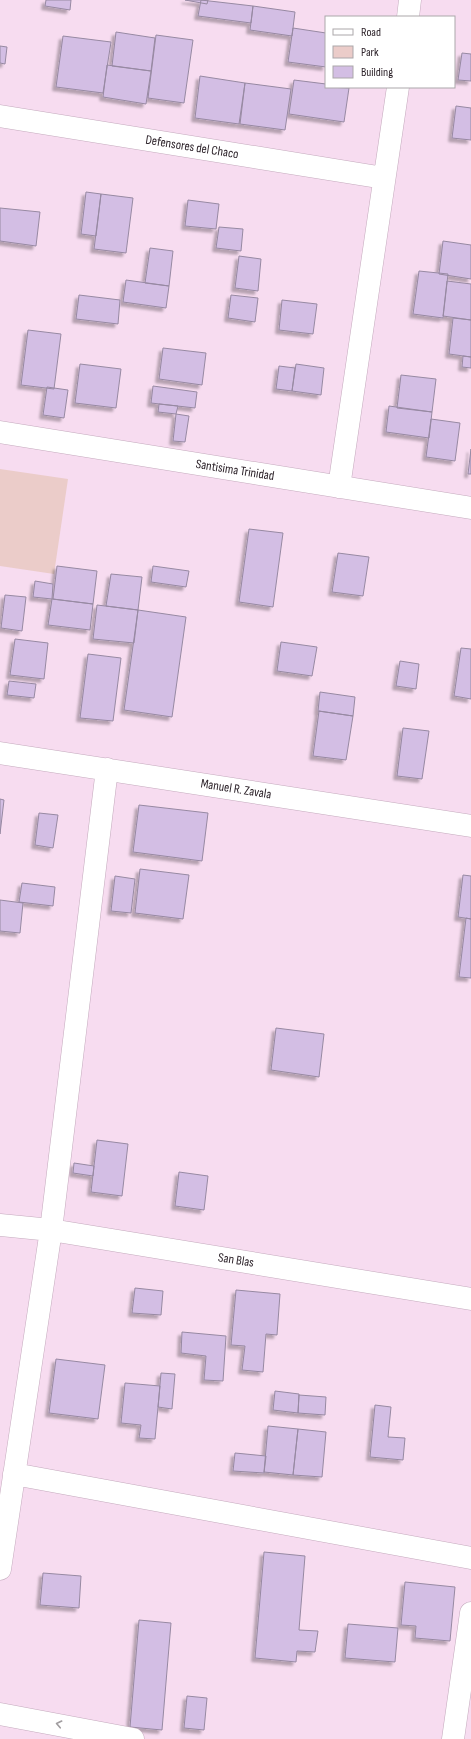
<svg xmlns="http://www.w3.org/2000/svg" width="471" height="1739" viewBox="0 0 471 1739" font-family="'Sofia Sans Condensed',sans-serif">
<defs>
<filter id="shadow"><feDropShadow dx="-3.5" dy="3.5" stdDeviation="1" flood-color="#0004"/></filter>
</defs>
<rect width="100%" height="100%" fill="#f7dcf0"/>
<path fill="#ebccc9" d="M0,469L68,479L54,574L0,566Z"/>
<path fill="#d3bee4" stroke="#9789a2" filter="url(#shadow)" d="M46,0H71L70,10L45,6Z
M185,0H208L207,4Z
M201,0L253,6L251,23L198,16Z
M253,6L295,12L292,36L250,30Z
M293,28L326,33V67L288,62Z
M116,32L155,38L151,71L112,66Z
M156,35L193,40L184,103L148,98Z
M63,36L111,42L103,93L56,87Z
M0,46L7,47L5,64L0,63Z
M462,53L471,54V81L458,80Z
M107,65L151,71L146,104L103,97Z
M200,76L245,83L239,124L195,118Z
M294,80L326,84V87L349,88L344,122L289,114Z
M245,83L291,89L285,130L240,124Z
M456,106L471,108V140L452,138Z
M86,192L101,194L96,236L81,234Z
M101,194L133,198L126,253L94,249Z
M188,200L219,204L216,229L185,226Z
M0,208L40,212L36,246L0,241Z
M219,227L243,229L241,251L216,248Z
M443,241L471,245V279L439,274Z
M150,248L173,251L169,286L145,283Z
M239,256L261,259L258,291L235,288Z
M419,271L448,274L443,318L413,314Z
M126,280L169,286L166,308L123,302Z
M447,281L471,284V320L443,316Z
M79,295L120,300L118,324L76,319Z
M231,295L258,298L255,322L228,318Z
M282,300L317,304L313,334L279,330Z
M453,318L471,320V357L449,354Z
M28,330L61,334L54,389L21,385Z
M163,348L206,353L202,385L159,379Z
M463,356L471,357V368L462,367Z
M80,364L121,369L116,408L75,403Z
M296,364L324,368L321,395L292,391Z
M279,366L295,368L292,391L276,389Z
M401,375L436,379L432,412L397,408Z
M153,386L197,392L195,408L151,403Z
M47,387L68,390L64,418L43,415Z
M159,404L178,406L176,414L158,412Z
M389,406L432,412L429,438L386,432Z
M176,414L189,416L185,442L173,441Z
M431,419L460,423L455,461L426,457Z
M471,449V474H468Z
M249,529L283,533L273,607L239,602Z
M338,553L369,557L363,596L332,592Z
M57,566L97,571L93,604L53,599Z
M153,566L189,571L186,587L151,582Z
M111,574L142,577L138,610L106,606Z
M35,581L53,584L52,599L33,597Z
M5,595L26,597L22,631L1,628Z
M52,599L93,604L90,630L48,625Z
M97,605L138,610L134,643L93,639Z
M138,610L186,617L172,717L124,710Z
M15,639L48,643L44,679L10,675Z
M281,642L317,647L312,676L277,671Z
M461,648L471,649V699L454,696Z
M88,654L121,658L113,721L80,718Z
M400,661L419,664L416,689L396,686Z
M9,681L36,684L34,698L7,695Z
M320,692L355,697L353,716L318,711Z
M319,711L353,716L346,760L313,756Z
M403,728L429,731L422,779L397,776Z
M0,799L4,800L0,834Z
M139,805L208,813L202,861L133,852Z
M39,813L58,815L53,848L35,845Z
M140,869L189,875L183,919L135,913Z
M463,875L471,876V919L458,917Z
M115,876L135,879L131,913L111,911Z
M22,883L55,887L53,906L19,902Z
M0,900L23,903L20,933L0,931Z
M466,918L471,919V978L459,977Z
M276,1028L324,1034L319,1077L271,1070Z
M97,1140L128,1144L122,1196L91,1192Z
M74,1163L94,1166L93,1176L73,1173Z
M179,1172L208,1176L204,1210L175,1206Z
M135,1288L163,1291L161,1315L132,1313Z
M236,1290L280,1294L277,1335L266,1334L263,1372L242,1370L245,1346L231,1345Z
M182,1332L226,1336L223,1381L204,1380L206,1356L181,1353Z
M56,1359L105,1365L98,1419L49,1413Z
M161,1373L175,1374L172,1409L158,1407Z
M125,1383L160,1386L155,1439L139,1438L141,1425L121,1423Z
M275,1391L299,1394L298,1413L273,1410Z
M299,1395L326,1397L325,1415L298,1413Z
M375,1405L391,1407L388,1437L405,1438L403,1460L370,1457Z
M268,1426L298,1429L293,1475L264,1472Z
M298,1429L326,1432L322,1477L293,1475Z
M235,1453L266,1456L264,1473L233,1471Z
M264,1552L305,1556L299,1630L318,1631L315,1652L297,1651L296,1662L255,1658Z
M43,1573L81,1576L79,1608L40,1605Z
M405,1582L455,1587L450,1641L415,1638L416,1626L401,1625Z
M139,1620L171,1623L162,1730L130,1727Z
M348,1624L398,1628L395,1662L345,1658Z
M187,1696L207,1698L204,1730L184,1728Z"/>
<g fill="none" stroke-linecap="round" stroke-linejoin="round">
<defs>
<path id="street" d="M408,17L410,0
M0,116L384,178
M0,432L471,508
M339,487L398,87
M0,753L471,826
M0,1225L51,1230L471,1299
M14,1474L471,1558
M0,1569L51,1230L107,769
M453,1739L471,1613"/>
<path id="secondary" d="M0,1714L133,1739"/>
</defs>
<use href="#street" stroke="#c4aabd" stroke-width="23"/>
<use href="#secondary" stroke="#c4aabd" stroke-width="23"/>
<use href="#street" stroke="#fff" stroke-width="22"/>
<use href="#secondary" stroke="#fff" stroke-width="22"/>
</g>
<defs><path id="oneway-chevron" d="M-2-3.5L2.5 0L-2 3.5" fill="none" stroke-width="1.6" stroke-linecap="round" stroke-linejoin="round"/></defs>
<use stroke="#a09c9f" href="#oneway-chevron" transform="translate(59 1724) rotate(-168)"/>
<g text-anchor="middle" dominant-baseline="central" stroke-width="4" stroke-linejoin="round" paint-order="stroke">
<g font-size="13" fill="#2d232a" stroke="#fff">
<text transform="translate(192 147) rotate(9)">Defensores del Chaco</text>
<text transform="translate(235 470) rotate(9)">Santisima Trinidad</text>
<text transform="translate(236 789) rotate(9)">Manuel R. Zavala</text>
<text transform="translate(236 1260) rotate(9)">San Blas</text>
</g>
</g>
<rect x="325" y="16" width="130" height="72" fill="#ffffff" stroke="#aba7aa"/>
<rect x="333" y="29" width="20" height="6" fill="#ffffff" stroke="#aba7aa"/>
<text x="361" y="36" font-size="12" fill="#2d232a">Road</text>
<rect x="333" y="46" width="20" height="12" fill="#ebccc9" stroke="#aba7aa"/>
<text x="361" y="56" font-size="12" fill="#2d232a">Park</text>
<rect x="333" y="66" width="20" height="12" fill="#d3bee4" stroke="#aba7aa"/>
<text x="361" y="76" font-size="12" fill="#2d232a">Building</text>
</svg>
